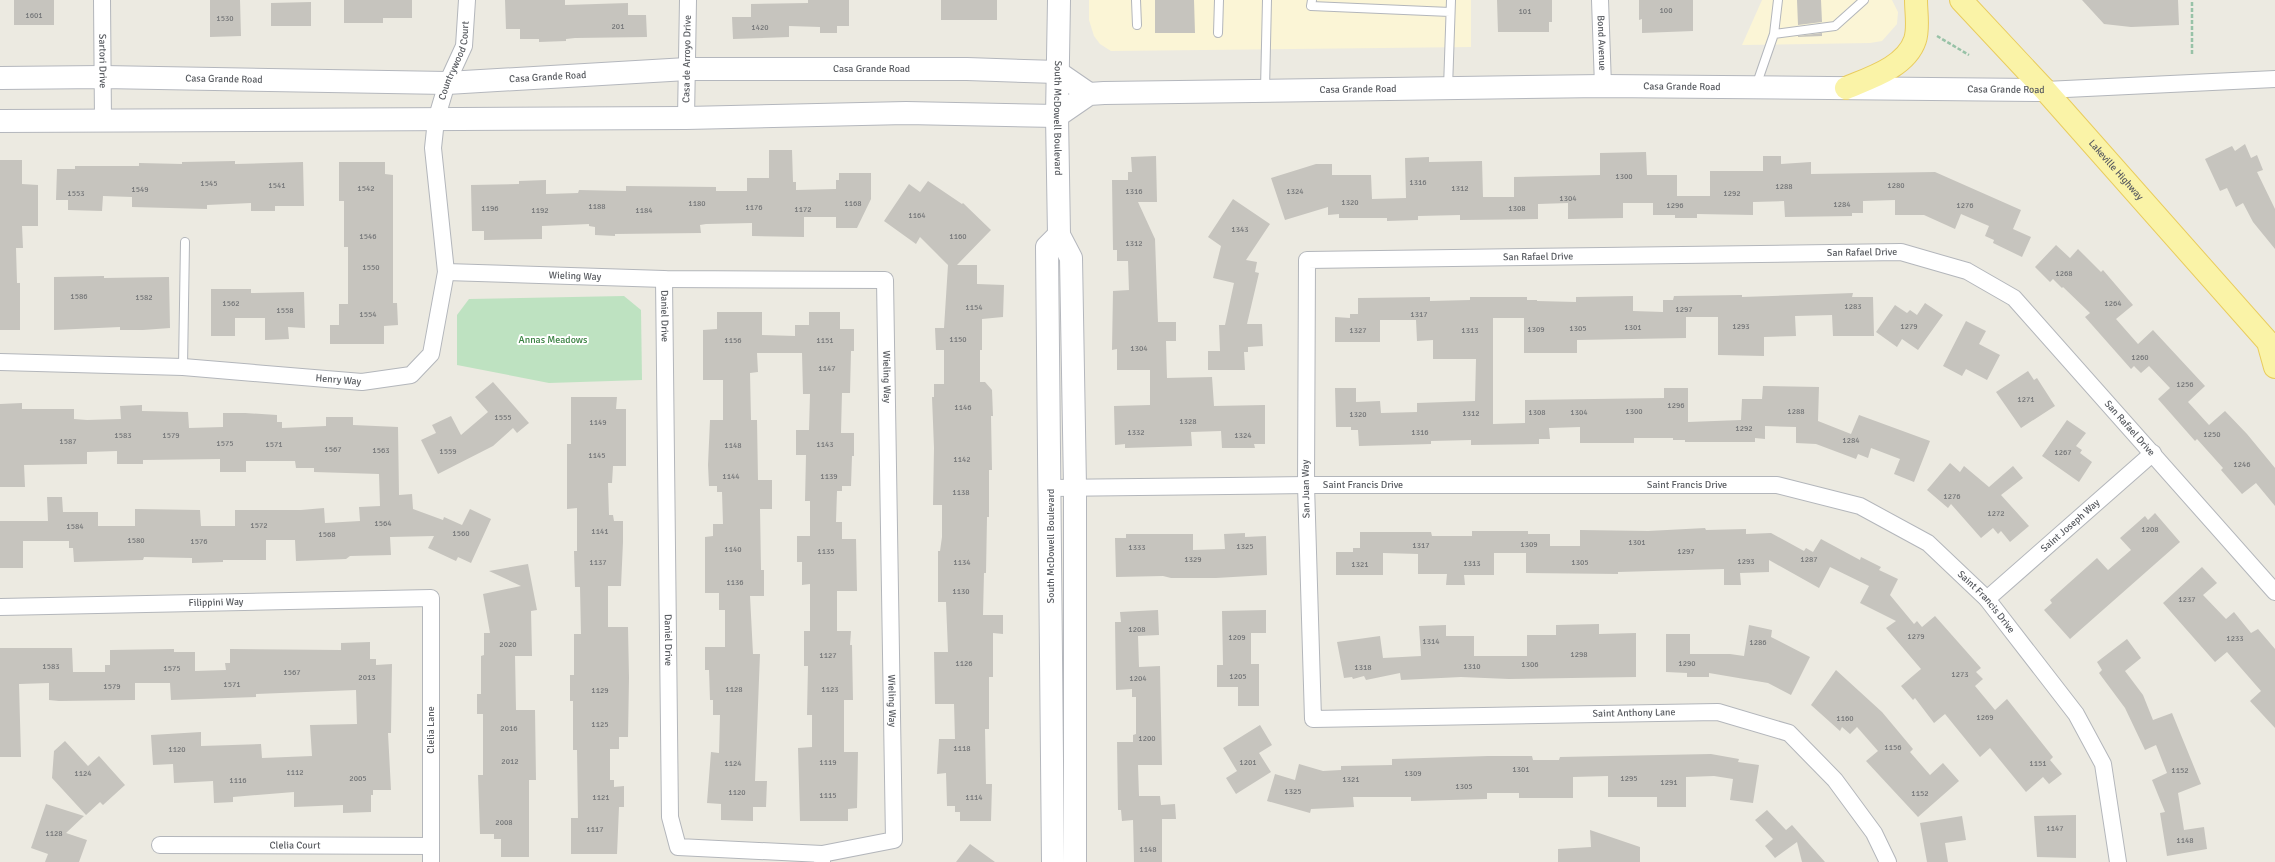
<svg xmlns="http://www.w3.org/2000/svg" width="2275" height="862" viewBox="0 0 2275 862" font-family="Signika,sans-serif">
<rect width="100%" height="100%" fill="#eceae1"/>
<path fill="#fbf5d6" d="M1089,0H1471V47L1111,51L1100,44L1094,36L1089,20Z
M1762,0H1892L1898,12L1897,24L1882,41L1870,43L1742,45Z"/>
<path fill="#bee2c1" d="M624,296L641,310L642,380L549,383L457,365V315L469,299Z"/>
<path fill="#c6c4be" d="M14,0H54V25H14Z
M210,0H240L241,36L210,37Z
M344,0H412V18H383V23H344Z
M505,0H565V5L628,3V15H646L647,37L575,38L566,39V41L539,42V39H520V29H506Z
M808,0H849V26H837V33H820V27L789,26V37L733,39L732,17H751V4L808,3Z
M941,0H997V20H941Z
M1155,0H1194L1195,33H1155Z
M1497,0H1552V22H1549V32H1498Z
M1639,0H1693V31L1642,33V19L1639,20Z
M1797,0H1821L1822,22L1798,25Z
M2082,0H2178L2179,25L2131,27L2104,24Z
M311,2V26H271V3Z
M1822,33V36L1798,37V36Z
M2245,144L2251,158L2257,155L2263,170L2257,172L2275,209V249L2253,222L2243,203L2236,207L2227,188L2220,191L2205,159L2232,146L2235,151Z
M769,150H792L793,182H796V190L836,189V180H839V173H871V199L857,228H836V217H804V237L752,236V223L706,224L700,225L701,233L615,234V236L595,235V227L589,226V224L542,226V239L484,240V231H472L471,185L519,184V181L546,180V194L578,193L579,190L626,191V186L716,187V191H747V178H769Z
M1646,152L1647,175H1677V196H1710V171H1763V156H1781V164L1811,162V174L1935,172L2021,210L2013,229L2031,237L2022,257L1993,243L1994,240L1985,236L1989,226L1961,214L1955,229L1924,215H1895V200L1863,201V213H1852V216L1785,217L1784,201L1753,202V215L1697,214V218H1675V215H1653V203H1623V218L1568,219V203L1538,204V219L1460,220V215L1418,216V220L1387,221V218H1339V214L1328,215V207L1285,220L1271,178L1316,164H1332V175H1371L1372,199L1406,198L1405,158L1429,157V162L1482,161L1483,197H1514V177L1600,175V153Z
M1156,156L1157,202H1138L1155,239L1158,322H1176V341H1166L1167,378L1212,377L1214,406L1265,405V444H1254L1255,448H1222L1221,431L1191,432L1192,446L1125,448V444L1115,445L1114,406L1150,405V370H1117V349L1112,350L1113,291L1129,290L1128,261H1117V250H1113L1112,180H1128V172H1132L1131,157Z
M0,160H22V184L38,185V226H22L23,248H16L17,283H20V330H0Z
M235,161V164L303,162L304,206H275V211H251V203L207,205V209L132,207V197L103,196L102,211L68,210V200H56L57,169H75V166H139V163L182,164V162Z
M339,162H385V174L393,175V303H397L398,325L384,326V344H330V325H339V304H348V247H344V201H339Z
M928,181L962,204L963,203L991,230L957,265H977V284L1004,285L1003,317L982,319V350H980V382H985L992,390L993,416H991L992,470H989V517H987L986,573H984L983,615H1003V634L993,633V677H989V729H985L986,784H992L991,821H960V812H955V806H947L946,773L937,774L939,739H955L954,704H935L934,652H948L946,602H938V551H940L942,537V505H933L934,448L932,397H934V384H944V350H936L935,328H944L948,265L920,237L916,244L884,221L909,184L920,192Z
M1233,199L1270,224L1246,260L1257,262L1255,272L1259,273L1247,324H1262L1263,346L1248,347V352H1244L1245,370H1208V351H1220L1219,325H1225L1234,283L1213,278L1221,246L1208,237Z
M2056,245L2070,258L2078,249L2101,272L2103,270L2133,305L2116,319L2138,344L2153,330L2205,386L2188,402L2209,425L2225,411L2247,434L2275,468V506L2256,483L2242,494L2221,470L2223,468L2197,439L2195,441L2158,399L2170,388L2149,366L2141,373L2134,366L2131,369L2085,317L2090,313L2063,287L2062,288L2053,279L2050,282L2035,267Z
M104,276V278L169,277L170,328L143,330H120V327L54,330V277Z
M211,289H251V293L304,292L305,328L288,327L289,339L265,340V318H235V336H211Z
M1853,293L1852,297H1873L1874,336H1833L1832,315L1795,316L1796,336L1764,337V356L1718,355V317H1686V338L1577,340V353H1524V318H1493V424L1525,423V400L1664,398V388H1688V422L1741,420L1742,399H1762L1763,386L1819,387L1818,421L1851,434L1859,415L1930,441L1914,482L1894,474L1900,459L1871,448L1868,458L1858,454L1856,459L1816,444L1796,443V427L1765,426V439L1755,438V442H1685V440H1673V438H1634V443H1580V427L1549,428L1550,439H1539V444L1471,445V440L1431,441V444L1359,446L1358,430H1351V427H1336L1335,388H1356V402L1380,401L1381,413L1417,412V403L1475,401L1476,359H1433V340L1417,341L1416,320H1380V342H1335V317L1350,318V314H1358V298L1430,297V301L1470,300V297H1527V300H1537V301L1576,302V297L1633,296V311L1663,312V300H1673L1674,296L1742,295V297Z
M1925,303L1943,315L1918,350L1902,339L1897,347L1876,332L1895,305L1907,313L1910,310L1917,315Z
M717,312H762V335L795,336V325H809V312H840V329H854V351H851L850,393H842L841,433H854V456H852L851,486H842V491H837L836,522H842V539H856L857,591H837V631H851L850,645H852L853,700H844V752H858L857,808L848,809V821H800L798,748L812,747V715H807L808,666H804V631H810V584L802,585V562H797V536H810V501H805L806,455H796V430H809L810,394H803L802,353H757L758,372L750,373L751,420H757L758,480H772V509H760L761,570H764V596H750L753,654H760L755,781H767L766,807H753V821L721,820V804L707,803L711,752L719,753L720,715H713V700H710L709,670H705V647H725V610H719V593H705V537L713,536V524H723L722,492H717V486H709L708,465L710,420H723V380H703V330L717,329Z
M1966,321L1986,331L1979,344L2000,355L1987,380L1966,369L1962,376L1943,366Z
M2028,371L2034,380L2037,378L2055,406L2021,428L1996,392Z
M493,382L529,423L517,433L513,428L493,446L438,474L421,440L436,433L432,425L451,416L461,435L488,412L475,397Z
M571,397H617L616,409H626V466H613L612,483H608L609,515H613L614,521H623V542L621,586H608V627H628L629,678L628,737H619V749H610V780H614V787L624,786V807H619L617,854H571V818H578L577,750H573V701H570V675H574V634H581L580,587H575L574,551H577V508L567,509V444H571Z
M22,403V409H74V419L87,420L121,419L120,406L142,405V411L188,412L189,428L223,427V413H245L277,415V422H282V428L326,426V417H353V425L398,427L399,495L412,494L413,509L443,520L444,517L462,525L470,509L491,519L471,563L458,557L456,561L428,548L434,536L390,537L391,555L350,556L346,559L296,561L295,540H266V560H223V562L192,563V558L144,557L143,560L74,562L73,548H69V541H23V568H0V521H48L47,497H62L63,512H98V526H135V509L200,510L201,526H235V510H301L324,508L325,523L360,521L359,507L380,506L379,474L314,472V468H296L295,461H246V472H220V459L143,460V464H117V451L87,452V464L24,465L25,487H0V404Z
M2067,420L2086,433L2076,446L2082,450L2080,453L2092,462L2079,482L2042,456Z
M1950,463L1960,472L1964,466L1989,487L2013,466L2023,478L2001,495L2029,526L2010,542L2001,531L1998,534L1993,528L1981,538L1951,504L1948,508L1927,490Z
M2155,513L2180,542L2070,639L2044,610L2052,603L2050,600L2097,558L2108,570L2131,550L2120,538L2145,516L2148,520Z
M1705,528L1706,530L1746,529V534L1771,533L1804,551L1806,548L1813,552L1821,539L1860,560L1861,557L1881,567L1879,570L1898,579L1890,595L1914,624L1917,621L1922,627L1935,616L1981,668L1976,672L1983,679L1975,686L1995,710L2007,699L2053,757L2050,760L2062,774L2049,784L2043,777L2026,792L1990,748L1980,757L1945,714L1934,723L1915,698L1913,700L1901,686L1921,669L1886,628L1896,621L1860,603L1869,586L1830,567L1819,588L1769,560V572L1740,573L1741,585H1724V569L1618,572V574L1526,573V553H1494V575H1464L1465,585H1446L1447,574H1418V554L1383,553V575H1336V552H1353V548H1360V532H1431L1432,536H1472V531H1528V534H1550V546H1580V530L1648,531Z
M1245,533V537L1266,536L1267,575L1216,578H1171L1163,576L1116,577L1115,538H1126V534H1193V550L1225,549L1224,534Z
M528,564L537,610L531,611L532,656H515L516,710H535L536,780H529V857H501V839H494V834H480L478,775H483V714H477V694H481V656L484,655V633H490L483,594L521,586L489,571Z
M2202,567L2217,583L2203,595L2226,619L2234,612L2251,633L2258,629L2275,649V728L2250,701L2261,691L2227,652L2215,662L2163,603Z
M1158,610L1159,635L1138,636L1139,667L1160,666L1162,765H1138L1139,796H1160L1161,805L1175,804L1176,819H1162V862H1134L1133,820L1122,821L1121,810H1118L1117,742H1133V735L1136,734V697H1132V689L1116,690L1115,622H1121L1120,612Z
M1266,610V633H1251V664H1259V706H1238V687H1217V665H1223L1222,611Z
M1599,624V634L1636,633V677L1509,679L1461,677L1401,680L1400,673L1366,680L1364,676L1353,679L1352,677L1344,678L1337,642L1380,636L1383,658L1421,656L1419,626L1446,625V636H1474V656H1527V635H1556V625Z
M1749,625L1772,630L1771,637L1810,657L1791,695L1768,683L1709,673V677H1687V673L1666,672V634H1690V654H1730L1744,656Z
M2127,639L2141,658L2125,671L2143,695L2153,720L2172,713L2201,784L2178,793L2184,830L2204,827L2207,849L2167,856L2160,813L2165,812L2152,780L2167,773L2156,745L2145,750L2125,708L2099,673L2102,670L2097,662Z
M370,642V659H376V665L392,664L391,733H388L391,790H373V795H371V812L343,813V805L294,807V792L233,797V802L214,803L213,781L174,783L173,764L153,765L151,735L201,732V746L261,744L262,758L312,756L310,725L357,724L356,690L256,694V697L171,700L170,683H135V700L59,701L49,700V683L19,684L21,757H0V648H72L73,672H105V665H110V650L174,649V652H195V671L226,670L225,663H230V649L341,650V643Z
M1836,670L1882,712L1913,749L1910,752L1930,775L1943,763L1959,781L1918,817L1866,761L1878,751L1857,727L1850,734L1842,727L1840,731L1811,705Z
M1260,725L1272,745L1259,753L1271,772L1236,794L1226,778L1237,771L1223,748Z
M65,741L88,766L99,756L125,785L103,805L100,802L86,815L52,778L54,751Z
M1711,754L1739,759L1738,762L1759,765L1753,803L1730,800L1733,779L1714,776L1686,777V807H1657V797H1608V776L1573,777V798H1519V793H1487V799L1411,801V797H1353L1354,807L1311,809L1310,813L1267,801L1275,774L1295,780L1299,764L1323,771L1341,770V766L1392,765V759L1488,756H1532L1533,760H1559L1560,757Z
M46,804L84,816L66,833L87,840L79,862H45L48,854L31,848Z
M1767,810L1786,830L1792,825L1825,862H1802L1797,842L1775,858L1765,846L1773,839L1755,820Z
M2076,815V858L2037,857L2034,816Z
M1962,816L1966,840L1945,843L1948,862H1927L1920,823Z
M1590,830L1640,847V862H1558V849L1591,847Z
M970,844L995,862H956Z"/>
<g fill="none" stroke-linecap="round" stroke-linejoin="round">
<defs>
<path id="service" d="M1136,0L1137,25
M1312,0L1311,6L1450,12
M1218,33L1219,0
M1774,34L1835,26L1864,0
M1756,86L1774,34L1778,0
M1448,88L1451,0
M1265,89L1267,0
M183,367L185,242"/>
<g id="minor">
<path id="s1" d="M102,0L103,121"/>
<path id="s2" d="M1600,0L1603,86"/>
<path d="M2045,90L2275,79"/>
<path id="s3" d="M686,118L688,0"/>
<path id="s4" d="M446,272L664,279L885,280L894,840L822,854"/>
<path id="s5" d="M664,279L670,817L678,847L822,854V862"/>
<path id="s6" d="M0,362L183,367L362,382L411,375L431,354L446,272L433,148L436,120L447,83L464,46L467,0"/>
<path id="s7" d="M1051,488L1306,485H1777L1860,506L1928,543L1987,599L2076,714L2103,764L2118,862"/>
<path id="s8" d="M1987,599L2153,453"/>
<path id="s9" d="M0,607L431,598V862"/>
<path id="s10" d="M160,845L431,846"/>
<path id="s11" d="M1888,862L1874,833L1835,780L1789,733L1718,712L1313,719L1306,485L1307,260L1901,252L1967,271L2014,298L2275,592"/>
</g>
<g id="secondary">
<path id="s12" d="M1059,0L1057,116L1059,235L1071,258L1075,487V862"/>
<path id="s13" d="M0,78L103,77L447,83L687,69H967L1057,72L1089,94"/>
<path id="s14" d="M0,121L686,118L906,113L1057,116L1089,94L1104,93L1603,86L2045,90"/>
<path d="M1053,862L1047,247L1059,235"/>
</g>
<g id="primary">
<path id="s15" d="M1961,0L2045,90L2268,342L2275,367"/>
<path d="M1846,88C1870,78 1906,67 1915,40C1919,28 1916,13 1916,0"/>
</g>
</defs>
<use href="#service" stroke="#b3b6bb" stroke-width="10"/>
<use href="#minor" stroke="#b3b6bb" stroke-width="18"/>
<use href="#secondary" stroke="#b4b7bd" stroke-width="24"/>
<use href="#primary" stroke="#e9cc5d" stroke-width="24"/>
<path stroke="#98c2a7" stroke-width="2.5" stroke-dasharray="4 2" stroke-linecap="butt" d="M1937,36L1969,55
M2192,54V0"/>
<use href="#service" stroke="#fff" stroke-width="8"/>
<use href="#minor" stroke="#fff" stroke-width="16"/>
<use href="#secondary" stroke="#fff" stroke-width="22"/>
<use href="#primary" stroke="#faf3a7" stroke-width="22"/>
</g>
<g text-anchor="middle" dominant-baseline="central" stroke-width="4" stroke-linejoin="round" paint-order="stroke">
<g font-size="8" fill="#747678">
<text x="1666" y="10">100</text>
<text x="1525" y="11">101</text>
<text x="34" y="15">1601</text>
<text x="225" y="18">1530</text>
<text x="618" y="26">201</text>
<text x="760" y="27">1420</text>
<text x="1624" y="176">1300</text>
<text x="1418" y="182">1316</text>
<text x="209" y="183">1545</text>
<text x="277" y="185">1541</text>
<text x="1896" y="185">1280</text>
<text x="1784" y="186">1288</text>
<text x="366" y="188">1542</text>
<text x="1460" y="188">1312</text>
<text x="140" y="189">1549</text>
<text x="1134" y="191">1316</text>
<text x="1295" y="191">1324</text>
<text x="76" y="193">1553</text>
<text x="1732" y="193">1292</text>
<text x="1568" y="198">1304</text>
<text x="1350" y="202">1320</text>
<text x="697" y="203">1180</text>
<text x="853" y="203">1168</text>
<text x="1842" y="204">1284</text>
<text x="1675" y="205">1296</text>
<text x="1965" y="205">1276</text>
<text x="597" y="206">1188</text>
<text x="754" y="207">1176</text>
<text x="490" y="208">1196</text>
<text x="1517" y="208">1308</text>
<text x="803" y="209">1172</text>
<text x="540" y="210">1192</text>
<text x="644" y="210">1184</text>
<text x="917" y="215">1164</text>
<text x="1240" y="229">1343</text>
<text x="368" y="236">1546</text>
<text x="958" y="236">1160</text>
<text x="1134" y="243">1312</text>
<text x="371" y="267">1550</text>
<text x="2064" y="273">1268</text>
<text x="79" y="296">1586</text>
<text x="144" y="297">1582</text>
<text x="231" y="303">1562</text>
<text x="2113" y="303">1264</text>
<text x="1853" y="306">1283</text>
<text x="974" y="307">1154</text>
<text x="1684" y="309">1297</text>
<text x="285" y="310">1558</text>
<text x="368" y="314">1554</text>
<text x="1419" y="314">1317</text>
<text x="1741" y="326">1293</text>
<text x="1909" y="326">1279</text>
<text x="1633" y="327">1301</text>
<text x="1578" y="328">1305</text>
<text x="1536" y="329">1309</text>
<text x="1358" y="330">1327</text>
<text x="1470" y="330">1313</text>
<text x="958" y="339">1150</text>
<text x="733" y="340">1156</text>
<text x="825" y="340">1151</text>
<text x="1139" y="348">1304</text>
<text x="2140" y="357">1260</text>
<text x="827" y="368">1147</text>
<text x="2185" y="384">1256</text>
<text x="2026" y="399">1271</text>
<text x="1676" y="405">1296</text>
<text x="963" y="407">1146</text>
<text x="1634" y="411">1300</text>
<text x="1796" y="411">1288</text>
<text x="1537" y="412">1308</text>
<text x="1579" y="412">1304</text>
<text x="1471" y="413">1312</text>
<text x="1358" y="414">1320</text>
<text x="503" y="417">1555</text>
<text x="1188" y="421">1328</text>
<text x="598" y="422">1149</text>
<text x="1744" y="428">1292</text>
<text x="1136" y="432">1332</text>
<text x="1420" y="432">1316</text>
<text x="2212" y="434">1250</text>
<text x="123" y="435">1583</text>
<text x="171" y="435">1579</text>
<text x="1243" y="435">1324</text>
<text x="1851" y="440">1284</text>
<text x="68" y="441">1587</text>
<text x="225" y="443">1575</text>
<text x="274" y="444">1571</text>
<text x="825" y="444">1143</text>
<text x="733" y="445">1148</text>
<text x="333" y="449">1567</text>
<text x="381" y="450">1563</text>
<text x="448" y="451">1559</text>
<text x="2063" y="452">1267</text>
<text x="597" y="455">1145</text>
<text x="962" y="459">1142</text>
<text x="2242" y="464">1246</text>
<text x="731" y="476">1144</text>
<text x="829" y="476">1139</text>
<text x="961" y="492">1138</text>
<text x="1952" y="496">1276</text>
<text x="1996" y="513">1272</text>
<text x="383" y="523">1564</text>
<text x="259" y="525">1572</text>
<text x="75" y="526">1584</text>
<text x="2150" y="529">1208</text>
<text x="600" y="531">1141</text>
<text x="461" y="533">1560</text>
<text x="327" y="534">1568</text>
<text x="136" y="540">1580</text>
<text x="199" y="541">1576</text>
<text x="1637" y="542">1301</text>
<text x="1529" y="544">1309</text>
<text x="1421" y="545">1317</text>
<text x="1245" y="546">1325</text>
<text x="1137" y="547">1333</text>
<text x="733" y="549">1140</text>
<text x="826" y="551">1135</text>
<text x="1686" y="551">1297</text>
<text x="1193" y="559">1329</text>
<text x="1809" y="559">1287</text>
<text x="1746" y="561">1293</text>
<text x="598" y="562">1137</text>
<text x="962" y="562">1134</text>
<text x="1580" y="562">1305</text>
<text x="1472" y="563">1313</text>
<text x="1360" y="564">1321</text>
<text x="735" y="582">1136</text>
<text x="961" y="591">1130</text>
<text x="2187" y="599">1237</text>
<text x="1137" y="629">1208</text>
<text x="1916" y="636">1279</text>
<text x="1237" y="637">1209</text>
<text x="2235" y="638">1233</text>
<text x="1431" y="641">1314</text>
<text x="1758" y="642">1286</text>
<text x="508" y="644">2020</text>
<text x="1579" y="654">1298</text>
<text x="828" y="655">1127</text>
<text x="964" y="663">1126</text>
<text x="1687" y="663">1290</text>
<text x="1530" y="664">1306</text>
<text x="51" y="666">1583</text>
<text x="1472" y="666">1310</text>
<text x="1363" y="667">1318</text>
<text x="172" y="668">1575</text>
<text x="292" y="672">1567</text>
<text x="1960" y="674">1273</text>
<text x="1238" y="676">1205</text>
<text x="367" y="677">2013</text>
<text x="1138" y="678">1204</text>
<text x="232" y="684">1571</text>
<text x="112" y="686">1579</text>
<text x="734" y="689">1128</text>
<text x="830" y="689">1123</text>
<text x="600" y="690">1129</text>
<text x="1985" y="717">1269</text>
<text x="1845" y="718">1160</text>
<text x="600" y="724">1125</text>
<text x="509" y="728">2016</text>
<text x="1147" y="738">1200</text>
<text x="1893" y="747">1156</text>
<text x="962" y="748">1118</text>
<text x="177" y="749">1120</text>
<text x="510" y="761">2012</text>
<text x="828" y="762">1119</text>
<text x="1248" y="762">1201</text>
<text x="733" y="763">1124</text>
<text x="2038" y="763">1151</text>
<text x="1521" y="769">1301</text>
<text x="2180" y="770">1152</text>
<text x="295" y="772">1112</text>
<text x="83" y="773">1124</text>
<text x="1413" y="773">1309</text>
<text x="358" y="778">2005</text>
<text x="1629" y="778">1295</text>
<text x="1351" y="779">1321</text>
<text x="238" y="780">1116</text>
<text x="1669" y="782">1291</text>
<text x="1464" y="786">1305</text>
<text x="1293" y="791">1325</text>
<text x="737" y="792">1120</text>
<text x="1920" y="793">1152</text>
<text x="828" y="795">1115</text>
<text x="601" y="797">1121</text>
<text x="974" y="797">1114</text>
<text x="504" y="822">2008</text>
<text x="2055" y="828">1147</text>
<text x="595" y="829">1117</text>
<text x="54" y="833">1128</text>
<text x="2185" y="840">1148</text>
<text x="1148" y="849">1148</text>
</g>
<g font-size="10" fill="#595c61" stroke="#fff">
<text stroke="none"><textPath href="#s2" startOffset="43">Bond Avenue</textPath></text>
<text stroke="none"><textPath href="#s3" startOffset="59">Casa de Arroyo Drive</textPath></text>
<text stroke="none"><textPath href="#s6" startOffset="740">Countrywood Court</textPath></text>
<text stroke="none"><textPath href="#s1" startOffset="61">Sartori Drive</textPath></text>
<text stroke="none"><textPath href="#s13" startOffset="872">Casa Grande Road</textPath></text>
<text stroke="none"><textPath href="#s13" startOffset="548">Casa Grande Road</textPath></text>
<text stroke="none"><textPath href="#s13" startOffset="224">Casa Grande Road</textPath></text>
<text stroke="none"><textPath href="#s14" startOffset="1689">Casa Grande Road</textPath></text>
<text stroke="none"><textPath href="#s14" startOffset="1365">Casa Grande Road</textPath></text>
<text stroke="none"><textPath href="#s14" startOffset="2013">Casa Grande Road</textPath></text>
<text stroke="none"><textPath href="#s12" startOffset="118">South McDowell Boulevard</textPath></text>
<text stroke="none"><textPath href="#s15" startOffset="230">Lakeville Highway</textPath></text>
<text stroke="none"><textPath href="#s11" startOffset="1657">San Rafael Drive</textPath></text>
<text stroke="none"><textPath href="#s11" startOffset="1333">San Rafael Drive</textPath></text>
<text stroke="none"><textPath href="#s4" startOffset="129">Wieling Way</textPath></text>
<text stroke="none"><textPath href="#s5" startOffset="37">Daniel Drive</textPath></text>
<text stroke="none"><textPath href="#s4" startOffset="536">Wieling Way</textPath></text>
<text stroke="none"><textPath href="#s6" startOffset="339">Henry Way</textPath></text>
<text stroke="none"><textPath href="#s11" startOffset="1993">San Rafael Drive</textPath></text>
<text stroke="none"><textPath href="#s7" startOffset="312">Saint Francis Drive</textPath></text>
<text stroke="none"><textPath href="#s7" startOffset="636">Saint Francis Drive</textPath></text>
<text transform="translate(1306 489) rotate(-91)">San Juan Way</text>
<text stroke="none"><textPath href="#s8" startOffset="111">Saint Joseph Way</textPath></text>
<text transform="translate(1051 546) rotate(-90)">South McDowell Boulevard</text>
<text stroke="none"><textPath href="#s7" startOffset="972">Saint Francis Drive</textPath></text>
<text stroke="none"><textPath href="#s9" startOffset="216">Filippini Way</textPath></text>
<text stroke="none"><textPath href="#s5" startOffset="361">Daniel Drive</textPath></text>
<text stroke="none"><textPath href="#s4" startOffset="860">Wieling Way</textPath></text>
<text transform="translate(1634 713) rotate(-1)">Saint Anthony Lane</text>
<text transform="translate(431 730) rotate(-90)">Clelia Lane</text>
<text stroke="none"><textPath href="#s10" startOffset="135">Clelia Court</textPath></text>
</g>
<g font-size="10" fill="#398141" stroke="#fff">
<text x="553" y="340">Annas Meadows</text>
</g>
</g>
</svg>
